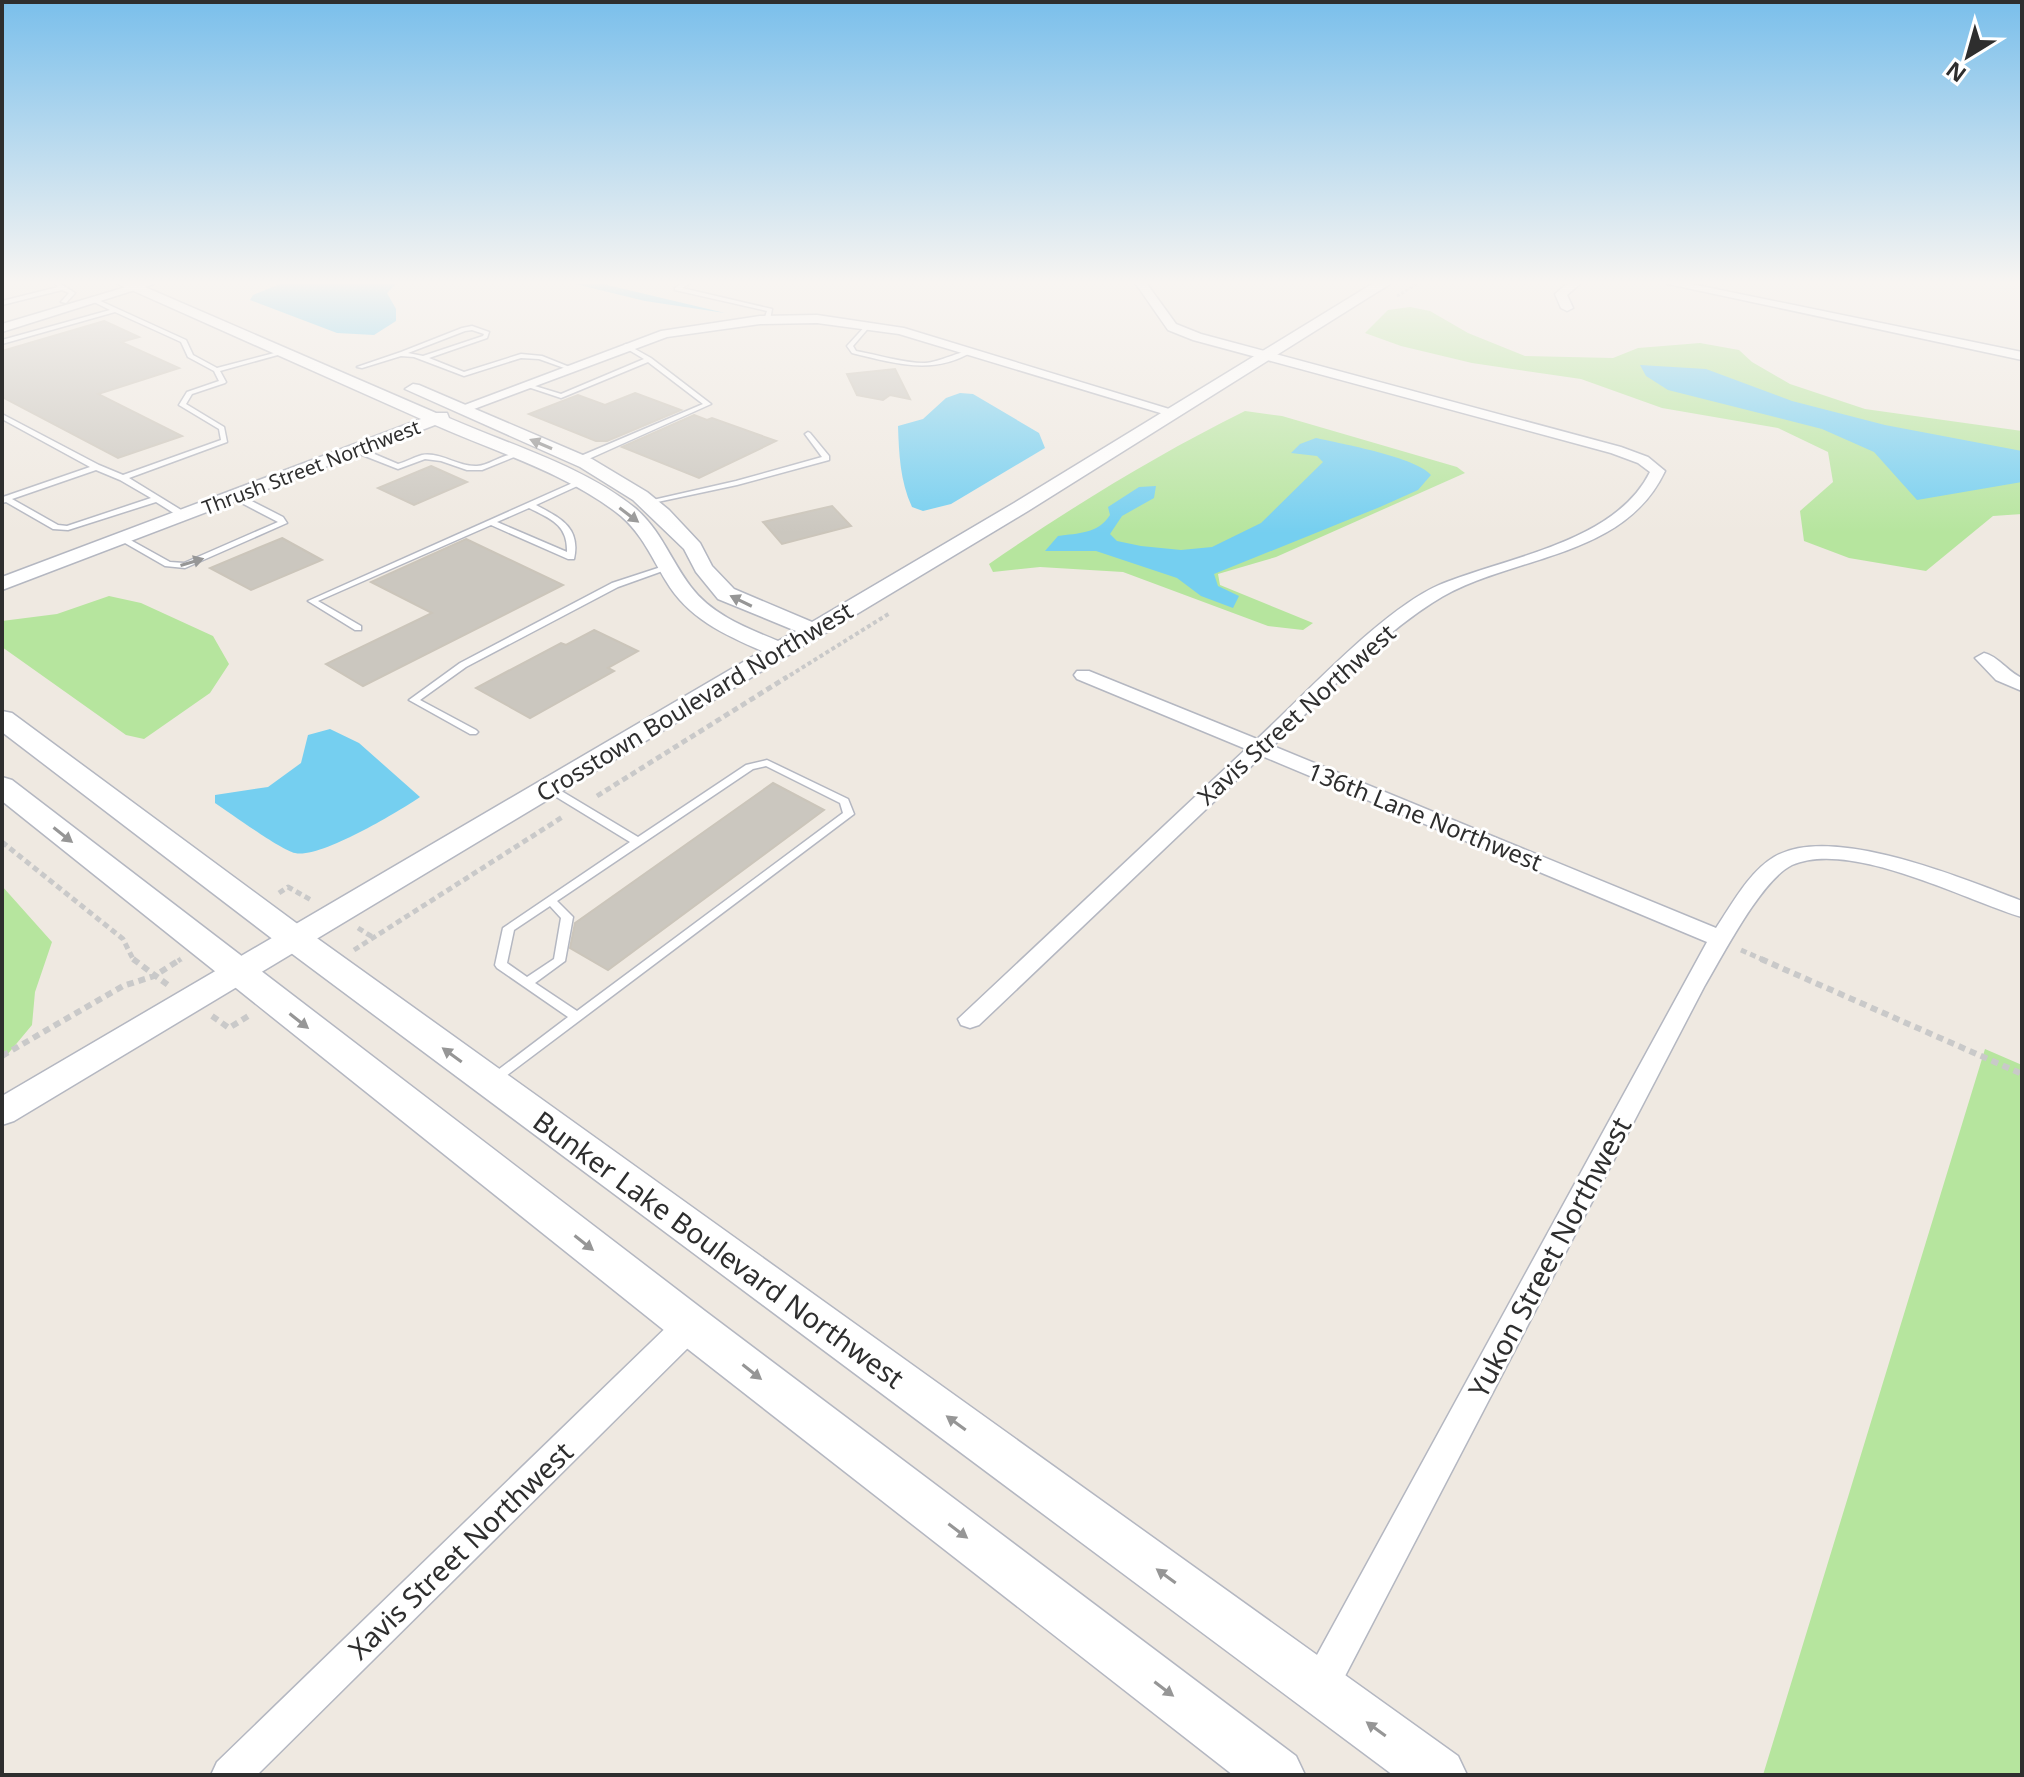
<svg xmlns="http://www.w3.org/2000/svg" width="2024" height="1777" viewBox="0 0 2024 1777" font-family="'Noto Sans',sans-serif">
<rect width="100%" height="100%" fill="#efe9e1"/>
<path fill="#b6e59e" d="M1410,307L1430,311L1468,333L1525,356L1613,358L1638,348L1700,343L1739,350L1752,362L1790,384L1865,409L2022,431V514L1993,516L1926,571L1849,558L1804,541L1800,511L1833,482L1828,452L1778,428L1662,408L1581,379L1472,363L1401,346L1365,333L1388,310Z
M1245,411L1282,416L1457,467L1465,473L1276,557L1218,574L1220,585L1313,623L1303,630L1268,626L1123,572L1040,567L993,572L989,564C1070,508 1156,455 1245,411Z
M109,596L141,603L213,636L229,664L210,693L144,739L126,735L2,647V621L57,614Z
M2,886L52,942L35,992L32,1025L2,1061Z
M1985,1049L2022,1065V1775H1763Z"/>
<path fill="#75cff0" d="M280,284H396L387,293L396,309V321L374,335L337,333L250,300L253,295Z
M575,284H603L725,313L645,301Z
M1640,365L1706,369L1792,401L1885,425L2022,451V482L1917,500L1874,452L1822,429L1668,390L1646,376Z
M960,393L973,394L1039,433L1045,448L951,504L923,511L912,507C900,481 899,454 898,426L923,419L946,398Z
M1316,438C1342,444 1416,457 1431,475L1418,490L1380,507L1214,574L1218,586L1239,596L1233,608L1201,596L1177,578L1096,551H1045L1058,536C1078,533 1098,534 1110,515L1108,507L1139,487L1156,486L1154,498L1122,516L1110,534L1117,541L1141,546L1181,550L1212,547L1261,523L1323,462L1317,456L1291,453L1300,444Z
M330,729L359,743L420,797C398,812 320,859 295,853C281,850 230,813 215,803V795L268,787L301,763L308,735Z"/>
<path fill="#cbc7bf" stroke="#cbc5ba" stroke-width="2" d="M104,321L139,337L121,342L179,368L98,394L182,436L118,458L2,397V351Z
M895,369L910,399L890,395L883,400L857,395L847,374Z
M635,393L681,410L607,441H596L529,414L578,395L605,405Z
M694,415L707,420L712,418L776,441L699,478L622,447Z
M431,466L467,482L414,505L378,488Z
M832,506L851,526L782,544L763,522Z
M282,538L322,560L251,590L210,568Z
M466,539L563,585L363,686L326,664L432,613L371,582Z
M594,630L638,651L608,668L614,671L530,718L476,688L561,643L566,645Z
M773,783L824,810L608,970L570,948L575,923Z"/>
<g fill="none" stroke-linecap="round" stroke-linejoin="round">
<defs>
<path id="service" d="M56,284H61L75,293L66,303L61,302L69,293L62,290L2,305V301L58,287Z
M681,284H689L682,288L772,309L770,320L767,322L764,320L767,311L675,290V288Z
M96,299L186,340L193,355L217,368L282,351L285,353L220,371L226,382L225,383L192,394L186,404L224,427L227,442L129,478L186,513V517H180L156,502L68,530L53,529L6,502L2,503L3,497L90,467L2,419V414L99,465L123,475L221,440L219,429L179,405L187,392L219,381L214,371L188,357L181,342L115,312L2,344V340L110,310L94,302L93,301ZM96,470L120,480L151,498L67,526L58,525L12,499Z
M868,323L871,325L853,346L856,351C879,355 902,363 925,363C941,362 964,349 973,351C934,376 893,363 852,353L847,346Z
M472,326L489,332L487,338L429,358L464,372L521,354L542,356L572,368L567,369L539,359L521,358L464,376L414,357L401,356L362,368L357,367L401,352L462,328ZM472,330L484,334L483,336L423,356L408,353L465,331Z
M626,344L651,358L711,404L582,462H576V458L703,404L648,362L561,398L522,385L525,383L561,394L644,359L624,347V345Z
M808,432L810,433L829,456V460L737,485L648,504L644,502L736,481L822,457L805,434Z
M352,447H358L398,464C406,462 414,457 422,455C441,452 458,467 477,466C491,465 506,451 519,455L482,470H467L441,461L425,459L398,469L352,451Z
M577,481L584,483L536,505C560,518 581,527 574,559H568L491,525L318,601L361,626V630H355L308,601ZM529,508C551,519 568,525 567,552L497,522Z
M232,494H238L283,517L287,523L185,568L165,566L118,539L125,537L170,562L184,563L278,522L232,498Z
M664,566H670L671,568L618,587L466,667L420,700L476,730L478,732L476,734H470L409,700L460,663L612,583Z
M767,760L848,799L854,814L498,1082L494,1084L490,1082L488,1079L490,1076L568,1017L497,968L495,965L503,928L630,842L545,790L544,788L545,786H553L638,837L746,765ZM766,766L840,803L843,813L577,1011L535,983L565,961L573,917L557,901L753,769ZM550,906L561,918L554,959L527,977L507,963L514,930Z"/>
<path id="minor" d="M136,284H154L2,332V324Z
M1136,284H1147L1176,324L1201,334L1621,447L1648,457L1665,471C1622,562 1507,554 1432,603C1373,641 1324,697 1273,746L1716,928C1732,904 1749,872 1774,857C1831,823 1964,879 2022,901V917C1965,900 1850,839 1792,865C1761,880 1722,957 1704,987L1332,1701L1319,1706L1306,1701L1301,1688L1306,1675L1707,942L1262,756L979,1025L970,1028L961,1025L958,1019L1246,749L1077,679L1074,675L1077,671H1089L1257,739C1305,695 1382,610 1439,585C1506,557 1615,543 1650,472L1638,463L1611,453L1193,340L1168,330Z
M1567,284H1580L1567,295L1573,308L1567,311L1561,308L1555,294Z
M1668,284H1691L2022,352V360Z
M817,315L904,328L1179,412L1167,415L899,334L817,323L760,324L667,337L466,412L454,409L661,331L760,316Z
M1984,653C1998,656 2008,672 2022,678V691L1996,680L1975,658Z
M690,1312L701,1315L705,1325L701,1335L257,1775H211L217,1762L679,1315Z"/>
<path id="tertiary" d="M118,284H138L436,413H447L449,418C510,445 583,466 635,508C661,530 671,561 691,587C712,615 747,628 778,641L796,631L718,599L696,572L684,549L633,500L580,467L405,389L413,384L419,385L592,459L647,492L669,510L700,543L712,566L734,589L812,622L1014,503L1372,284H1390L1028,511L14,1121L2,1125V1096L762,651C723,634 688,618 666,581C652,558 642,534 621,516C569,474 496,452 435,425L2,590V577L421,419Z"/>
<path id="secondary" d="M2,711L12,713L307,931L1458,1756L1467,1775H1393L283,947L2,732Z
M2,777L12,780L705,1311L1296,1756L1305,1775H1233L675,1339L2,801Z"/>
</defs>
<use href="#service" stroke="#b4b7c1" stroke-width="3"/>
<use href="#minor" stroke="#b4b7c1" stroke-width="3"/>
<use href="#tertiary" stroke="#b4b7c1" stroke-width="3"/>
<use href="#secondary" stroke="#b4b7c1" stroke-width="3"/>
<path stroke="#c9c9c9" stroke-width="3" stroke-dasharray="3 2" stroke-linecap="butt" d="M1397,296L1417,284"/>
<path stroke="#c9c9c9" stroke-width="4" stroke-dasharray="4 3" stroke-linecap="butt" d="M784,679L890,613"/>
<path stroke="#c9c9c9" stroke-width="5" stroke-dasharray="6 4" stroke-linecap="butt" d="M597,796L787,677
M2,842L123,939L134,961
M279,893L288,887L311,900
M358,928L374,938
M354,950L564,816
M1741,950L1766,961
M178,961L181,959"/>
<path stroke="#c9c9c9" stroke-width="6" stroke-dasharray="7 5" stroke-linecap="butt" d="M133,959L168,985
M1761,959L2022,1074
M212,1016L229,1028L250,1015
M2,1056L123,986L154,976L181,959"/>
<use href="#service" fill="#fff" fill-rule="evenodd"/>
<use href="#minor" fill="#fff" fill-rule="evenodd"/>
<use href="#tertiary" fill="#fff" fill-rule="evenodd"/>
<use href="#secondary" fill="#fff" fill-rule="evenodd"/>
</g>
<defs><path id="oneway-solid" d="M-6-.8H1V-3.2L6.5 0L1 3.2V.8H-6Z" transform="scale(2)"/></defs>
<g fill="#969696">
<use href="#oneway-solid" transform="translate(541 444) rotate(-157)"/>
<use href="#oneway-solid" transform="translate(629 515) rotate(37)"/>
<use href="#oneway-solid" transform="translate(192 562) rotate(-17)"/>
<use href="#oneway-solid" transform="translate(741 601) rotate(-154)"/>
<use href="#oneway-solid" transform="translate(63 835) rotate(38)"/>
<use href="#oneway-solid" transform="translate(299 1021) rotate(38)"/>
<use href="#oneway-solid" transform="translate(452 1055) rotate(-144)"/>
<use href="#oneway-solid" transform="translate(584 1243) rotate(38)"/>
<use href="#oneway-solid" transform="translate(752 1372) rotate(38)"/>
<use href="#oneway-solid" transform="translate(956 1423) rotate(-144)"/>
<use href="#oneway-solid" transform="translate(958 1531) rotate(37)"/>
<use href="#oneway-solid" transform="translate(1166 1576) rotate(-144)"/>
<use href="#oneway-solid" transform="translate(1164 1689) rotate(37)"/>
<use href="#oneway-solid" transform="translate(1376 1729) rotate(-144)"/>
</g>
<linearGradient id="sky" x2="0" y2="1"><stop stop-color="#7abfeb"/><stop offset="0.53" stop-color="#f8f5f2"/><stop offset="1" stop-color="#f8f5f2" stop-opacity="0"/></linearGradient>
<rect width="2024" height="533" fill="url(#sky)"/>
<g text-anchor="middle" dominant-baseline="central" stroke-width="6" stroke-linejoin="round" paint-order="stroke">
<g font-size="20" fill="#2e2e2e" stroke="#fff">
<text transform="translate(311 467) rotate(-21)">Thrush Street Northwest</text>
</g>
<g font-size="24" fill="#2e2e2e" stroke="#fff">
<text transform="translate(694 701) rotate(-31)">Crosstown Boulevard Northwest</text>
<text transform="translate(1296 714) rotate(-42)">Xavis Street Northwest</text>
<text transform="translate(1425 816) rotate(22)">136th Lane Northwest</text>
</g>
<g font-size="28" fill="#2e2e2e" stroke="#fff">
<text transform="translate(719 1249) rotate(36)">Bunker Lake Boulevard Northwest</text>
<text transform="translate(1549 1257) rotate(-62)">Yukon Street Northwest</text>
<text transform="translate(460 1550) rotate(-44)">Xavis Street Northwest</text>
</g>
</g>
<rect width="2024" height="1777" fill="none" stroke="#2e2e2e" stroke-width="8"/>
<g transform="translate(1968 56) rotate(217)" stroke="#ffffff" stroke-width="6" paint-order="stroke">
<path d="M0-6L14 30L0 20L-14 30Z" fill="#2e2e2e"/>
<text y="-12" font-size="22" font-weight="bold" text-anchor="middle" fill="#2e2e2e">N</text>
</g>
</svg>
